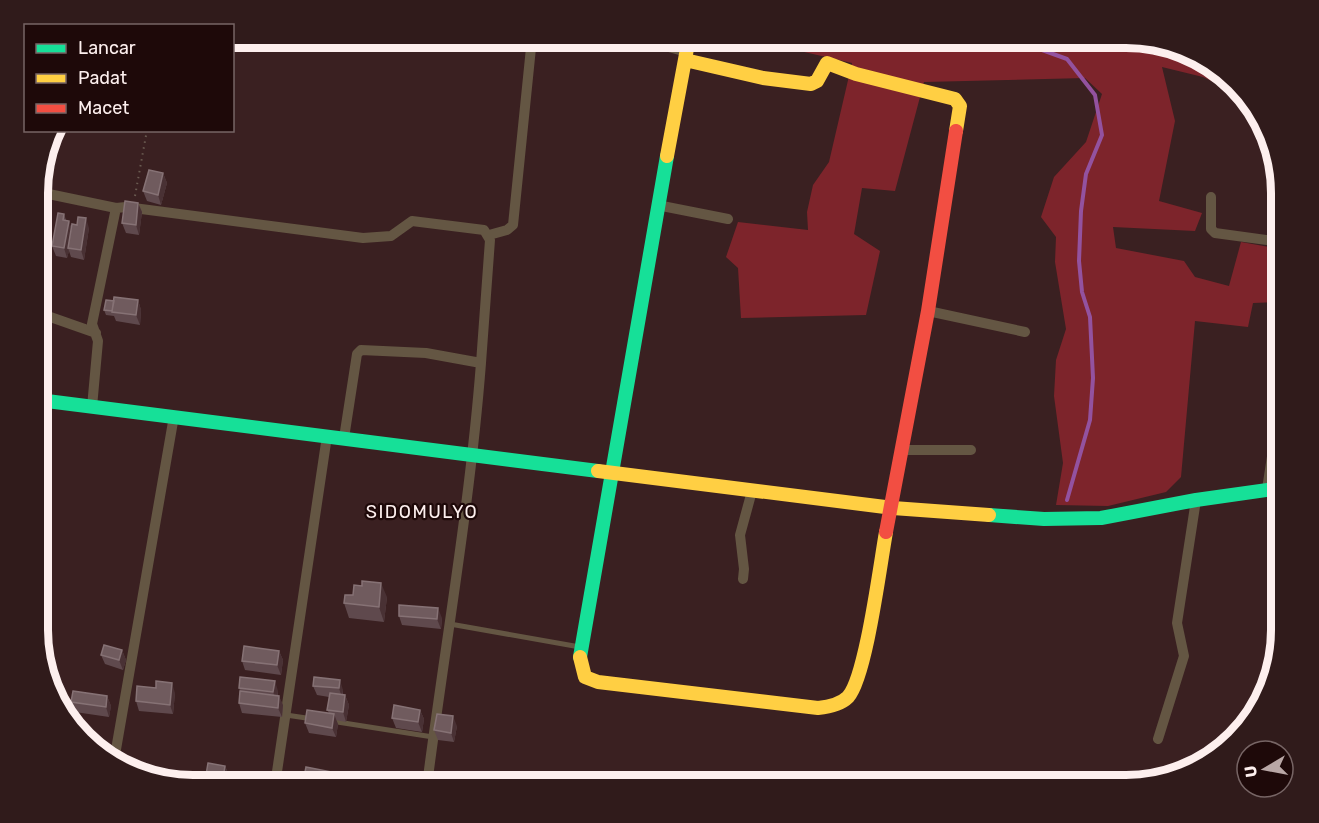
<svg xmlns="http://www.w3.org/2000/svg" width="1319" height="823" viewBox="0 0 1319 823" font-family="Rubik,sans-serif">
<rect width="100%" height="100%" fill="#3a2021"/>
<path fill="#7d242b" d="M744,38H1126L1212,64L1243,96L1203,77L1162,67L1175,121L1159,201L1202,213L1195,231L1113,227L1116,248L1184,261L1195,277L1229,286L1241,242L1281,249V302L1253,303L1248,327L1195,321L1181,477L1166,492L1108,506L1056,505L1063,463L1054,396L1056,360L1066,329L1055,262L1056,237L1041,217L1054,177L1086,142L1102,94L1085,78L924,82L895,191L862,188L854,234L880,251L866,315L741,318L738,268L726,257L738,222L808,230L807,212L813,185L829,162L852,63Z"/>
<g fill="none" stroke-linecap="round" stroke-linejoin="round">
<path stroke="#93529f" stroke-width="4" d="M1009,38L1067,59L1095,95L1102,135L1086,174L1081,211L1079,261L1082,292L1090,317L1093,378L1090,420L1067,500"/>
<path stroke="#6a5b51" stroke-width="2" stroke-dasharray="1.5 4.5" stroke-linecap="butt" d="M135,196L147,130"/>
<path stroke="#645643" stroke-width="5" d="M639,41L685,54
M450,624L580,647
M286,715L313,719
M331,721L433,737"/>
<path stroke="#645643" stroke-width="10" d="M39,192L116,208L126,207L363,238L391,236L412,221L484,230L490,240L481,363
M1211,197V229L1215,233L1281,242
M657,205L728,219
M489,235L507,230L513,225L532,38
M928,311L1025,332
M39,313L96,333
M92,407L98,341L92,324L116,208
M344,438L357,354L361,350L426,353L481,363C470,505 445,645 427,785
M903,450H971
M1267,489L1281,398
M1273,489L1277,653
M743,579L744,569L740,535L752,491
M1158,739L1184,656L1177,623L1196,500
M114,761L174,416
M275,785L327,436"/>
<path stroke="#16e098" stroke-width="14" d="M39,400L598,471
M989,515L1044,519L1101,518L1196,500L1281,488
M580,657L667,156"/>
<path stroke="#ffcf43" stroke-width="14" d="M685,60L763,78L811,84L817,81L827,63L856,74L955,99L960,106L956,131
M667,156L689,38
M598,471L893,508L989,515
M580,657L585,677L598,682L818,708C828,707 840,705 848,697C866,677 880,565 886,532"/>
<path stroke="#f24e42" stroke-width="14" d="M886,532L928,311L956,131"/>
</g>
<path fill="#5f494d" d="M50,135H52L56,145L55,154L45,153Z
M163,173L167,183L161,205L147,201L143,191Z
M138,203L142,212L139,235L126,233L122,223Z
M64,214L66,220L69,221L71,227L89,228L84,260L71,257L69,251L67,258L56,256L52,246Z
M138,300L141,310L140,325L116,321L114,316L106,315L104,310L114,301Z
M387,597L384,622L349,618L344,603Z
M399,616L442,618L441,629L402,625Z
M122,650L126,660L123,670L105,664L101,655Z
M279,651L283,660L281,675L245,670L242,661Z
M314,677L343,690V695H345L349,705L346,722L336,720L338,724L336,737L309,733L305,723L329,713L327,710L329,697L317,695L313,686Z
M156,688L175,693L173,714L139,711L136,701Z
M239,688L278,691V695L283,705L282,717L242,713L239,703L240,691Z
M107,696L111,706L109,717L75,712L71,702Z
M420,710L424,719L422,732L396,728L392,718Z
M457,726L454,742L438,740L434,730Z
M225,766L229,775L227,785H210L206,775Z
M337,773L340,782V785H307L304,777Z"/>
<path fill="#493134" d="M52,135L56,145L55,154L51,144Z
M163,173L167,183L161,205L158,195Z
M138,203L142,212L139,235L136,225Z
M86,218L89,228L84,260L81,250Z
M69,221L72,231L68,248L69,251L67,258L64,248Z
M40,231L44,241L41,252L39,246V236Z
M138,300L141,310L140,325L136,315Z
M381,583L387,597L384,622L379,607Z
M438,608L442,618L441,629L437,619Z
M122,650L126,660L123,670L119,660Z
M279,651L283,660L281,675L277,665Z
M340,680L343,690L342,698L339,688Z
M275,681L278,691L277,702L273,692Z
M172,683L175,693L173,714L170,705Z
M345,695L349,705L346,722L343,712Z
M107,696L111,706L109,717L106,707Z
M279,696L283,705L282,717L278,708Z
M420,710L424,719L422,732L418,722Z
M334,714L338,724L336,737L332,728Z
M453,716L457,726L454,742L451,733Z
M225,766L229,775L227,785H226L223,778Z
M337,773L340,782V785H336L335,783Z"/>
<path fill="#705b5e" stroke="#867275" stroke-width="1.5" d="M50,135H52L51,144L48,143Z
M149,170L163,173L158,195L143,191Z
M125,201L138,203L136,225L122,223Z
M58,213L64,214L63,220L69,221L64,248L52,246Z
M78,217L86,218L81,250L68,248L72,224L77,225Z
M114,297L138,300L136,315L112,312Z
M106,300L114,301L112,311L104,310Z
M362,581L381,583L379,607L344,603L345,595H353L354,585L362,586Z
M399,605L438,608L437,619L399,616Z
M104,645L122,650L119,660L101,655Z
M244,646L279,651L277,665L242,661Z
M240,677L275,681L273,692L239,688Z
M314,677L340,680L339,688L313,686Z
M156,681L172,683L170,705L136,701L137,686L156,688Z
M73,691L107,696L106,707L71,702Z
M240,691L279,696L278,708L239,703Z
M330,693L345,695L343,712L327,710Z
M394,705L420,710L418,722L392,718Z
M307,710L334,714L332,728L305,723Z
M437,714L453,716L451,733L434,730Z
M208,763L225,766L223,778L206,775Z
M306,767L337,773L335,783L304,777Z"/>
<g text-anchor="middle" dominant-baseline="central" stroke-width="4.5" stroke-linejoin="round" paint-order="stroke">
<g font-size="18" letter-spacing="1.5" fill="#fdefee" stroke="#1e0909">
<text x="422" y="512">SIDOMULYO</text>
</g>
</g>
<path d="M0 0H1319V823H0ZM193 48H1126A145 145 0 0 1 1271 193V630A145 145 0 0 1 1126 775H193A145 145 0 0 1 48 630V193A145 145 0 0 1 193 48Z" fill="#301b1b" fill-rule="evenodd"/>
<path fill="none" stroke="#fdefee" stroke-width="8" d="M193 48H1126A145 145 0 0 1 1271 193V630A145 145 0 0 1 1126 775H193A145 145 0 0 1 48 630V193A145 145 0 0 1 193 48Z"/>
<rect x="24" y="24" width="210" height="108" fill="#1e0909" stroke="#776565" stroke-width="1.5"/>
<rect x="36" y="44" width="30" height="9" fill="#16e098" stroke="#776565" stroke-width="1.5"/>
<text x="78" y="54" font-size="18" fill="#fdefee">Lancar</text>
<rect x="36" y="74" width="30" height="9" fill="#ffcf43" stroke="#776565" stroke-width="1.5"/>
<text x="78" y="84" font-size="18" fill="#fdefee">Padat</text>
<rect x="36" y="104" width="30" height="9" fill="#f24e42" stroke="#776565" stroke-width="1.5"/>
<text x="78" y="114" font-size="18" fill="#fdefee">Macet</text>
<g transform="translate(1265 769) rotate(260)"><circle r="28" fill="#1e0909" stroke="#776565" stroke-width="1.5"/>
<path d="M0-4.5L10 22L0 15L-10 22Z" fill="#b9a7a6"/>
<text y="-9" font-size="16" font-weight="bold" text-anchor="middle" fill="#fdefee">U</text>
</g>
</svg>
